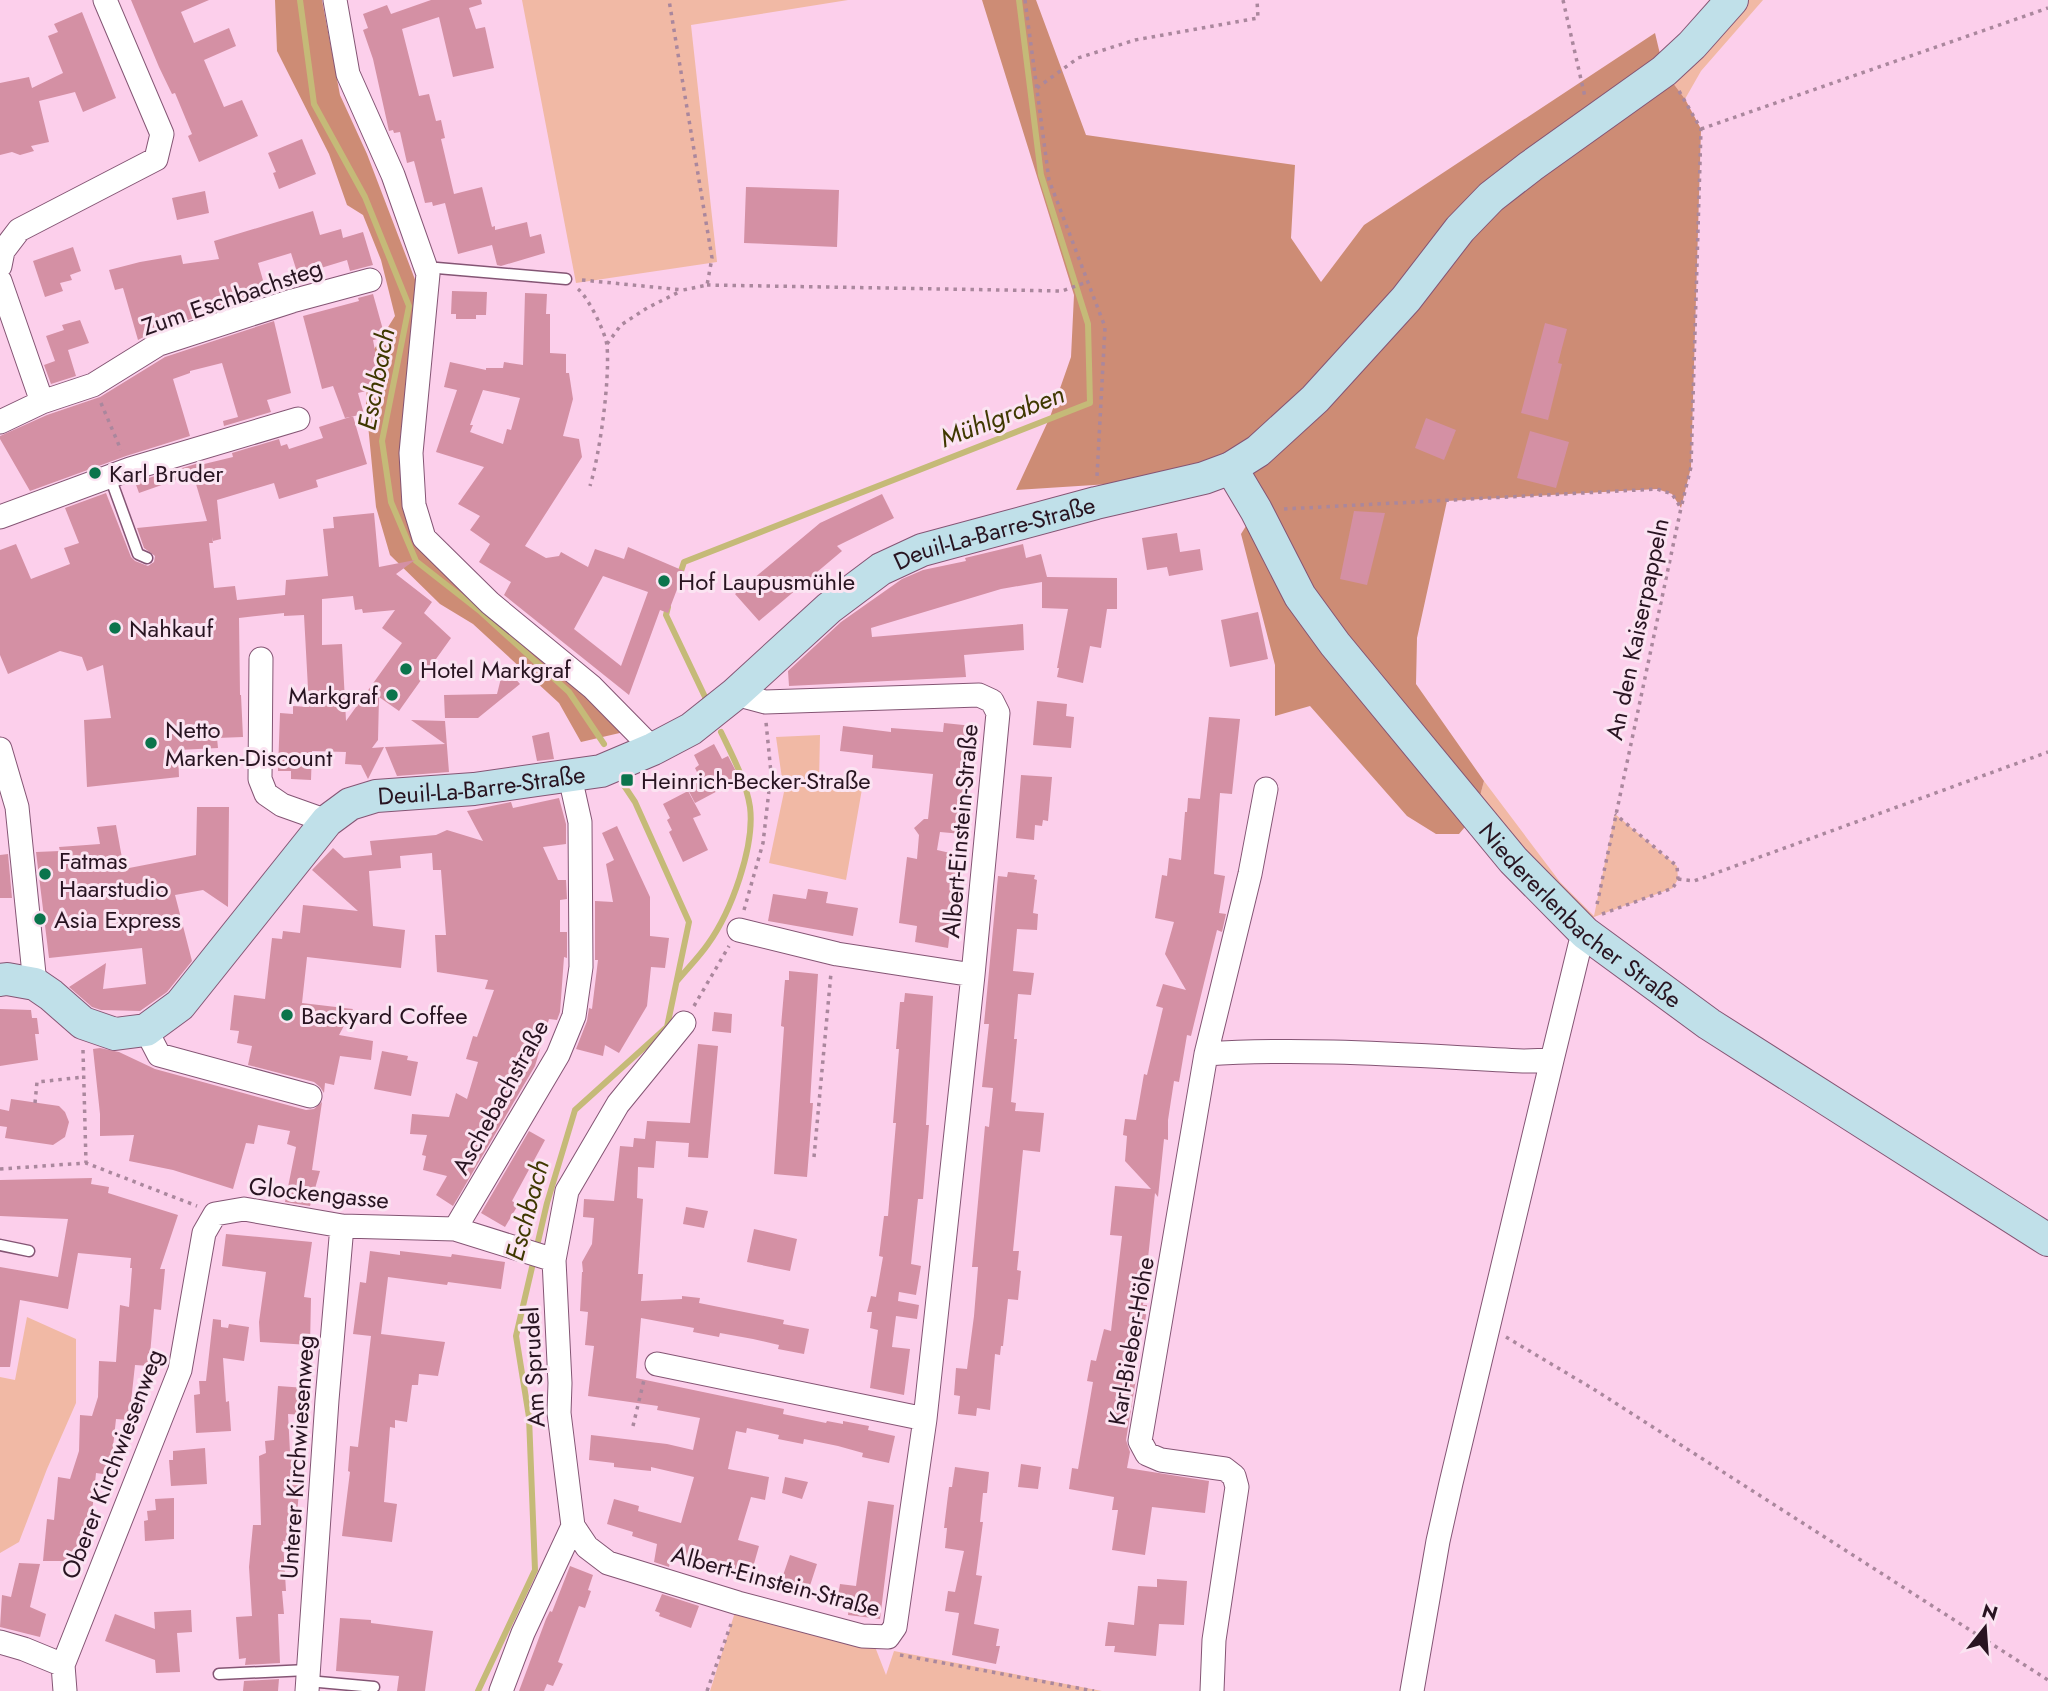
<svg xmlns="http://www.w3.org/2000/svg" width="2048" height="1691" viewBox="0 0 2048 1691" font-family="Jost,sans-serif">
<rect width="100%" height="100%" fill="#fccfeb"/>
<path fill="#f1b9a5" d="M522,0H848L691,25L717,262L576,283Z
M1732,0H1763L1701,71L1685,99L1664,71Z
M820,735L819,782L862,789L846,880L769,863L784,792L776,737Z
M1484,781L1560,882L1594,916L1615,814L1677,866L1678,879L1673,888L1594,917L1585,933L1475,815Z
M27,1317L76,1339V1403L47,1469L19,1542L0,1553V1377L15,1380Z
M736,1609L870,1634L886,1675L894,1651L1102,1691H710Z"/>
<path fill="#cd8c75" d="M275,0H322L340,95L367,154L419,290L400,440L402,502L419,548L531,642L624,732L581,742L559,703L473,624L440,604L390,555L376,507L366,404L368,359L395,316L381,260L363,215L347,205L329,154L277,51Z
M982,0H1036L1086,135L1295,165L1291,238L1321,282L1364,225L1655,33L1664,71L1685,99L1701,129L1691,467L1681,508L1672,494L1657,489L1447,501L1417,638L1416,684L1484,781L1475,815L1459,834H1436L1407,816L1310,706L1275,716V665L1241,534L1256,510L1231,469L1203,478L1016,490L1050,417L1071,357L1074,295Z"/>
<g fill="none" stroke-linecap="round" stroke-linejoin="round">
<path stroke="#c5ba78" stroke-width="6" d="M300,0L314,104L365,197L409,306L382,441L391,502L416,561L481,612L569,692L604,744
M679,577L684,562L1090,403L1088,324L1041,175L1019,0
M668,607L666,615L706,699
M677,981C687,969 699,957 708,944C731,912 755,847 750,807C746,781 732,755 721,732
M478,1691L535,1570L529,1417L516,1336L547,1203L575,1110L667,1027L689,922L635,802L623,784"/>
</g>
<path fill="#d490a4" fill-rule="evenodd" d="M131,0H209L181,12L194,43L229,28L236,46L204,60L224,107L242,100L258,136L199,162L188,136L192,134L175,93L172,94L159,67Z
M431,0H481L482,4L469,8L476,29L485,27L494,68L453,77L439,17L402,29L419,96L429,94L436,121L441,120L445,138L441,139L454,194L482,187L492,227L495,226V230L527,222L530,237L541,234L545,253L501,266L497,265L492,245L458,254L445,203L433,206L432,202L425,203L414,161L407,163L400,132L394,133L393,130L389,131L373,59L363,30L368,28L363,14L387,5L391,14Z
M82,12L116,98L83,112L75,92L39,101L49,142L31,146L34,151L20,155L12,152L0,155V83L29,77L32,88L63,73L48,36L58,32L54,24Z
M302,139L316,174L279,189L273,173L276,172L268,153Z
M746,187L839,190L837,247L744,243Z
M205,191L209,213L177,220L172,198Z
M313,211L320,235L341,229L343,238L363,232L373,265L350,271L347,260L298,275L291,253L258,263L267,294L155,331L138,340L123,288L115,290L109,270L140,262L181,255L183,264L219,259L214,241Z
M73,247L81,271L70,275L72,280L60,283L63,291L45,297L33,261Z
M452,291L487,292L486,315H476V319H456V314H451Z
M525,293L547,294L546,314H550V353L566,354V373H569L573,399L563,436L579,439L582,457L525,546L546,558L559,556L561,552L588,567L595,549L624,559L628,547L684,571L668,613L660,610L629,695L504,595L511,582L479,562L490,544L470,530L480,516L458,504L484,467L436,452L457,390L444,387L450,362L486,370V368H503L504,362L523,365ZM483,390L520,398L511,430L507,429L503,444L470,432L473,425H470ZM603,576L648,592L621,666L574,629Z
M373,294L385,337L373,340L382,387L358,393L364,414L345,418L333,386L322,389L303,316L359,301L358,298Z
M80,320L89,343L68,350L76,376L51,384L44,365L55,361L46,336L64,330L62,325Z
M274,321L291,393L267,400L271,412L224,426L223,421L238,417L222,363L190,371V373L173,379L190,436L126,456L30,491L0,439V436L47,415L100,397L165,357Z
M1545,323L1567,329L1558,363L1562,364L1548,420L1521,413Z
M353,416L367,464L316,480L318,487L279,499L274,483L217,500L221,539L213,541L212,537L213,543H209L214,588L235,586L237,600L285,595L286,580L328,576L323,529L334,528L333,517L374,513L379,567L415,560L396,574L432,602L424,613L451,638L399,711L379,697L378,740L372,748L384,747L368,779L361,765L345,764L346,752L312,751L311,780L291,779V771H278L280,713L293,714V706L309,707L304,615L284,616V613L239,618L240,695H241L243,737L217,738L218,748L178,750L179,777L87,787L84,720L111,718L103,665L87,671L82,657L60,651L8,674L0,655V550L16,544L31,579L70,564L64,548L79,543L65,508L106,493L131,557L135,561L148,566L154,562L155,556L144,548L137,528L207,521L193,474L139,493L135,482L199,463L200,465L233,457L232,453L279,439L281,446L287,444L289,449L323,438L319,427ZM353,596L355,610L362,609L363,613L395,610L382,628L402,643L346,721L342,644L322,645V599Z
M1426,418L1456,430L1444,460L1415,448Z
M1530,431L1569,442L1556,488L1517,478Z
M882,494L894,518L837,546L842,551L759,621L735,594L820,523Z
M1354,511L1385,513L1367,585L1340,579Z
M1177,533L1180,552L1200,549L1203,570L1169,576L1167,567L1147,570L1142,538Z
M1023,544L1026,558L1041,554L1047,577L1117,578V609H1107L1101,648L1090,646L1083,683L1057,677L1059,668H1057L1068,609L1042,608V582L1001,589L871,628L872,637L1023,624L1024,650L964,655L966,677L789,686L788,671L841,622L902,579L923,570L966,561L965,558Z
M1258,612L1268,659L1230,667L1221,620Z
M504,666L520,684L478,718H445L444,695L497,694Z
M1037,701L1067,704L1066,716L1074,717L1071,748L1033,745Z
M1209,717L1240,719L1232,794L1220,793L1214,874L1225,876L1219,913L1226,914L1222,932L1217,930L1191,1036L1187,1035L1179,1082L1174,1081L1168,1120V1140L1164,1139L1158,1197L1155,1193L1143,1305H1147L1145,1324L1137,1323L1128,1378L1136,1379L1126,1440L1130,1452L1127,1468L1209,1481L1205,1513L1152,1507L1145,1555L1112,1550L1118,1510H1112L1114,1497L1069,1489L1072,1468L1078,1469L1093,1382L1087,1381L1091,1360L1096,1361L1104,1329L1111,1331L1122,1236L1110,1235L1115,1186L1151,1189L1125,1161L1127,1136L1123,1135L1125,1119L1136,1120L1144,1074L1147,1075L1163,1008L1156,1006L1163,984L1186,990L1165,954L1174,922L1155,918L1162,875L1167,876L1169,858L1181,860L1185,812H1187L1188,798L1200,799Z
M411,720L445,721L449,772L397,776L385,747L445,744Z
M944,723L973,726L962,834L940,832L937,850L959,855L948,948L915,942L917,926L899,923L907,857L917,859L919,835L914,828L924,819H928L933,774L872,768L873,755L840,751L843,726L891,732V728L943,732Z
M549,732L554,759L537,761L532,736Z
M714,744L722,759L728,756L740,779L695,803L684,782L698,774L695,768L699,765L694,755Z
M1021,775L1052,777L1048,821L1043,820L1042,826L1035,825L1034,840L1016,838Z
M688,791L701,815L693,818L708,850L683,862L669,832L672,830L667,820L670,818L663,804Z
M559,798L566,824V844L543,847L558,880H566L567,899L560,900V932H567V958L564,957L560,1012L557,1020L549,1019L535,1066L453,1206L436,1195L447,1176L423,1170L426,1156L422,1155L427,1135L410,1134L412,1114L449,1117L456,1093L467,1099L478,1062L466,1059L473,1036L477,1037L494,990L485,989L488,980L437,972L435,935H446L441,870H433L432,853L400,856L401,868L369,871L373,926L405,930L401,968L307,957L302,1003L353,1009L339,1035L373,1041L371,1060L340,1056L334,1085L325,1083L324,1093L320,1087L314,1082L248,1065L252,1046L237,1043L239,1031L230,1030L234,995L265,999L272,938L282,939L283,931L300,933L303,905L358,911L312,870L333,848L344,858L372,855L370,841L436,835L447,830L483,841L467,811L511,802L513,808Z
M197,807H229L228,907L203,890L175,895L192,961L167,992L140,1011L101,1010L92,1007L69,987L106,963L103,989L146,984L142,948L49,958L36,852L60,851L59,847L100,844L97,827L116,825L124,869L196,855Z
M617,826L650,897V936L669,938L665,968L651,967L647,1006L619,1053L605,1045L603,1056L576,1049L587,1021L589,1008L592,1009L598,960H595V901L613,902L606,864L614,860L602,833Z
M8,854L12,898H0V855Z
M1008,872L1035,875L1034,879L1037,880L1033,913L1038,914L1037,930L1017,929L1013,971L1034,973L1031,995L1018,994L1014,1039H1017L1011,1102L1016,1103L1015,1111L1044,1113L1040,1152L1023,1150L1013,1251H1019L1017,1270L1021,1271L1018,1300L1008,1299L1003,1346H1001L1000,1355L995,1354L990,1410L977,1408L976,1416L958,1414L960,1396L954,1395L956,1368L967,1369L974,1316L978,1267H972L985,1126L989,1127L993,1088L982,1087L989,1024H984L998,876L1007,877Z
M808,889L828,892L826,903L858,908L853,936L768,921L773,894L806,899Z
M789,971L818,974L810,1103H813L807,1177L774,1174L784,1027L781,1026L785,980H789Z
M905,993L933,996L926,1125H929L923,1199H918L911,1264L921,1266L916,1295L899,1292L898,1301L919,1305L917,1319L896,1316L892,1347L910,1349L904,1395L870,1388L878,1330L870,1328L872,1312H867L871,1296L876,1297L883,1257L879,1256L884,1216H888L896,1123H893L899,1049H896L900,1002H904Z
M0,1009L31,1010L32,1018H37L39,1034H35L38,1060L0,1066Z
M714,1012L732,1014L731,1033L712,1031Z
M698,1044L718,1046L708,1158L688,1157L689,1143L656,1141L654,1168L638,1167L637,1198L643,1199L638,1274H643L641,1301L682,1299V1296L700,1298L699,1303L784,1320L783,1324L809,1329L804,1354L778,1349L779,1345L753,1339L720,1333L719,1337L693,1332L694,1328L641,1318L636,1378L784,1409L783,1414L826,1423L827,1421L843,1424V1421L869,1426L868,1430L895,1436L889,1463L862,1457L863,1453L838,1446L804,1439L803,1444L778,1439L779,1435L747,1428L746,1433L736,1431L728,1469L769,1477L765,1500L751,1497L738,1540L759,1546L750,1578L672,1556L669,1567L654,1562L657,1544L632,1536L633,1532L607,1524L614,1499L639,1506L638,1511L681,1523L694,1477L651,1467V1471L641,1470L614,1467V1463L589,1460L591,1435L667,1444L693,1450L700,1418L657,1410L658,1406L588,1396L594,1346L585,1345L588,1312L580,1311L582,1272H583L582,1262L592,1244L594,1218L583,1217L584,1199L614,1201L620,1146L633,1147L634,1138L645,1139L647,1121L690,1123Z
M100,1048L119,1052L155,1069L306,1110L314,1109L322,1102L312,1170L320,1171L310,1206L285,1202L296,1147L287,1144L290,1131L258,1125L254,1144L246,1143L233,1189L173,1170L129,1161L134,1135L100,1136V1114L93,1049Z
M382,1051L408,1056L407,1060L418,1062L411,1096L374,1089Z
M11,1099L59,1106L65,1112L69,1122L65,1137L53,1145L5,1138L7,1127L0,1126V1109L9,1111Z
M529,1131L545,1140L512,1201L518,1205L505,1227L481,1213Z
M92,1178L91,1184L109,1187L108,1193L178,1215L160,1269H165L161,1310L154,1309L149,1366L135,1365L129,1420L116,1419L110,1475L96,1473L91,1523L84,1522L81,1554L69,1553L67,1561H43L47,1519L54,1520L58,1477L70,1479L79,1451L80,1415L92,1416L98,1397L99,1361L116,1362L120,1305L129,1307L132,1268H130L131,1258L78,1253L68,1309L20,1300L10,1367H0V1267L58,1277L68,1219L0,1216V1180Z
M686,1207L708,1211L704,1228L683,1224Z
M754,1229L797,1239L790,1271L747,1262Z
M226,1234L312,1242L304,1297L311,1298L310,1345L260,1342L259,1322L266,1272L222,1266Z
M370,1251L400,1255V1251L451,1257L452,1254L505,1262L501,1289L448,1282L447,1285L388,1277L381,1334L445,1342L438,1376L419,1374L418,1385H412L407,1422L395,1420V1428L390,1427L384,1502L397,1504L392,1542L342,1536L350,1472L348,1471L350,1446L358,1447L371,1336L353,1334L360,1282L366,1283Z
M213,1319L221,1320V1327L228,1328L229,1324L249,1327L244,1361L223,1358L226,1402L229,1401L231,1431L196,1433L194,1395L200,1394L199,1381H206Z
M278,1386L306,1388L304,1415L288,1414L290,1452L297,1451L299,1490L295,1542L283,1541L286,1591H282L284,1614H278L280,1663L245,1665L246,1658L239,1659L236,1617L252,1616L249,1567L253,1525H261L259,1456L266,1453L265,1441L274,1440Z
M205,1448L207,1484L171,1486L169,1460H173V1451Z
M1021,1464L1041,1467L1038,1489L1018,1487Z
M955,1467L989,1472L987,1493H983L980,1522H983L976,1575L982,1576L974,1624L999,1629L996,1646H1000L996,1664L952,1655L959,1613L945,1611L948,1591L955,1592L964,1551L945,1548L947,1528H944L949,1487H952Z
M785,1477L808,1482L802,1499L782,1493Z
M174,1498V1539L145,1541L144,1521L148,1520L147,1511L156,1510L155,1499Z
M868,1501L894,1505L880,1619L848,1615L849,1605L837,1603L840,1584L856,1586Z
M790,1555L817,1564L806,1598L778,1590Z
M19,1563L40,1564L30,1607L46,1614L40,1637L0,1627L2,1595L11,1597Z
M570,1566L593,1575L588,1590L591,1591L585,1608L579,1606L558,1662L563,1664L553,1686L547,1684L544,1691H519L546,1619L550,1611L552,1612Z
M1157,1579L1187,1581L1184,1625L1159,1624L1156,1656L1114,1652L1115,1646H1105L1108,1622L1134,1625L1138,1586L1157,1587Z
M662,1594L699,1606L691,1628L659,1616L660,1613L655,1611Z
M191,1610L192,1632L177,1633L180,1672L156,1673L155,1660L105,1641L115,1614L155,1629L154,1612Z
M340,1618L371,1620V1623L433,1631L425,1691H397L399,1676L336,1671Z
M279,1679L278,1691H243L244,1681Z"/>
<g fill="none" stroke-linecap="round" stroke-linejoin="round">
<defs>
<path id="lane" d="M428,274L437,268L566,279
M110,477L138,554L147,558
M0,1245L29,1251
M219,1674L308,1670
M308,1681L374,1687"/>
<path id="street" d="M335,0L348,74L393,175L428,274L411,453L414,505L424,538L490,603L592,687L653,749
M0,266L3,251L19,230L156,159L162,134L105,0
M0,281L42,402
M0,422L42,402L93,385L159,344L292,301L370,280
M0,517L130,469L298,419
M261,659L260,779L266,794L282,805L327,821
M0,749L17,807L35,984
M739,930L837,954L973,975
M146,1030L159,1055L310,1096
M1206,1054C1311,1047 1418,1056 1523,1061L1552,1060L1580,945L1585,933
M455,1229L558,1055L574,1016L581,967L580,822L570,777
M657,1364L925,1419
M573,1526L587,1547L608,1563L738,1603L862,1636L888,1637L895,1627L925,1419L973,975L998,713L992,701L979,695L765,702L735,694
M0,1642L24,1649L63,1665
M65,1691L63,1665L180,1370L204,1233L215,1214L244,1209L342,1226L455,1229L554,1260
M307,1691L327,1400L342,1226
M501,1691L523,1633L573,1526L559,1413L560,1383L554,1260L567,1191L618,1104L684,1023
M1212,1691L1214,1640L1237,1487L1234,1476L1225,1469L1161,1460L1147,1454L1140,1441L1206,1054L1250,874L1266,789
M1412,1691L1438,1541L1451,1483L1552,1060"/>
<g id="secondary">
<path id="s1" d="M1231,468L1256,510L1300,596L1335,644L1513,860L1585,933L1709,1024L2048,1240"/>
<path id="s2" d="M0,980L7,979L35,984L51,995L83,1023L115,1034L146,1030L180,1005L327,821L350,804L376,796L474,789L601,771L653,749L691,729L735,694L829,608L881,569L922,550L1096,503L1204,478L1231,468L1258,451L1315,399L1406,299L1460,229L1491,197L1531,166L1664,71L1692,45L1732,0"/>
</g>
</defs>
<use href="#lane" stroke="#845574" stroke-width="13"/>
<use href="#street" stroke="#845574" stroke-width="25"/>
<use href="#secondary" stroke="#845574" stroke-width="34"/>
<path stroke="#aa879d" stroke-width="3.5" stroke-dasharray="3.5 5" stroke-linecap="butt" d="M1025,0L1049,180L1105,327L1097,476
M1563,0L1585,97
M1037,88L1078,58L1135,40L1258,18L1257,0
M1679,91L1701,129L1691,467L1681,508
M1701,129L2048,8
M582,280L683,290L707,285L712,258L669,0
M707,285L1062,291L1087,282
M578,289C588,297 606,333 607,346C610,380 600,453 590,486
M607,344L621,325L647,308L681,291
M101,403L121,450
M1284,509L1657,489L1672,494L1681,508L1596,909
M1678,879L1694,881L2048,752
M744,910L763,843L771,773L766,722
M1602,914L1673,888L1678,879L1677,866L1615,814
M694,1006L729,946
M83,1050L86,1163
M35,1103L37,1082L84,1077
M814,1157L831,973
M0,1169L86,1163L197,1206
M1506,1337L1595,1390L2048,1680
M633,1426L644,1380
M900,1655L1094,1691
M707,1691L731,1624"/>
<use href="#lane" stroke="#fff" stroke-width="10"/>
<use href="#street" stroke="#fff" stroke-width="23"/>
<use href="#secondary" stroke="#c0e0e9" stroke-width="32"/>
</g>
<g fill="#0b744c" stroke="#fbe4f2" stroke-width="2.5">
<circle cx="95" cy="473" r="7"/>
<circle cx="664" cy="581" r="7"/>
<circle cx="115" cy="628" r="7"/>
<circle cx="406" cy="669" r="7"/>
<circle cx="392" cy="695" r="7"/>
<circle cx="151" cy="743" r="7"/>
<rect x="620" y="773" width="14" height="14" rx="3.5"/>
<circle cx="45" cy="874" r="7"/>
<circle cx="40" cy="919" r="7"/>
<circle cx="287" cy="1015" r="7"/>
</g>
<g text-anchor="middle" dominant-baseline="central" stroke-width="6" stroke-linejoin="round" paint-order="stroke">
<g font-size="24" fill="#281421" stroke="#fbe4f2">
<text transform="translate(232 297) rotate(-19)">Zum Eschbachsteg</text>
<text stroke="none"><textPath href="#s2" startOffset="1190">Deuil-La-Barre-Straße</textPath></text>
<text transform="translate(1637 629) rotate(-78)">An den Kaiserpappeln</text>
<text stroke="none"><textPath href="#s2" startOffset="602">Deuil-La-Barre-Straße</textPath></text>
<text transform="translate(960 831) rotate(-85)">Albert-Einstein-Straße</text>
<text stroke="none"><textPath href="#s1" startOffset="572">Niedererlenbacher Straße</textPath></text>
<text transform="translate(500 1097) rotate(-61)">Aschebachstraße</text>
<text transform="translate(319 1193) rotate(6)">Glockengasse</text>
<text transform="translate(1131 1341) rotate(-80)">Karl-Bieber-Höhe</text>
<text transform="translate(533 1367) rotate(-93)">Am Sprudel</text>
<text transform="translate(297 1457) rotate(-86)">Unterer Kirchwiesenweg</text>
<text transform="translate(112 1464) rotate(-69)">Oberer Kirchwiesenweg</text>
<text transform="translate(776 1581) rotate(15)">Albert-Einstein-Straße</text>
</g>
<g font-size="24" fill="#281421" stroke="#fbe4f2" text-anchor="start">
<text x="109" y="473">Karl Bruder</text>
<text x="678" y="581">Hof Laupusmühle</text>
<text x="129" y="628">Nahkauf</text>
<text x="420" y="669">Hotel Markgraf</text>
<text x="378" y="695" text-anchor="end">Markgraf</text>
<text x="165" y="729">Netto<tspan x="165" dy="28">Marken-Discount</tspan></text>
<text x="641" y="780">Heinrich-Becker-Straße</text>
<text x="59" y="860">Fatmas<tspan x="59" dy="28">Haarstudio</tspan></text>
<text x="54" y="919">Asia Express</text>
<text x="301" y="1015">Backyard Coffee</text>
</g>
<g font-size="26" font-style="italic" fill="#3f3800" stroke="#fbe4f2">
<text transform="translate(376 379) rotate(-79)">Eschbach</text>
<text transform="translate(1002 416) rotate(-21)">Mühlgraben</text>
<text transform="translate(527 1210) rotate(-75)">Eschbach</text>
</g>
</g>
<g transform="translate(1985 1628) rotate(17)" stroke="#fbe4f2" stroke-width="5" paint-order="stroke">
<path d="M0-5L12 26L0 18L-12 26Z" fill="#281421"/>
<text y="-10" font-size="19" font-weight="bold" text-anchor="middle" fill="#281421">N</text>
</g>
</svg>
